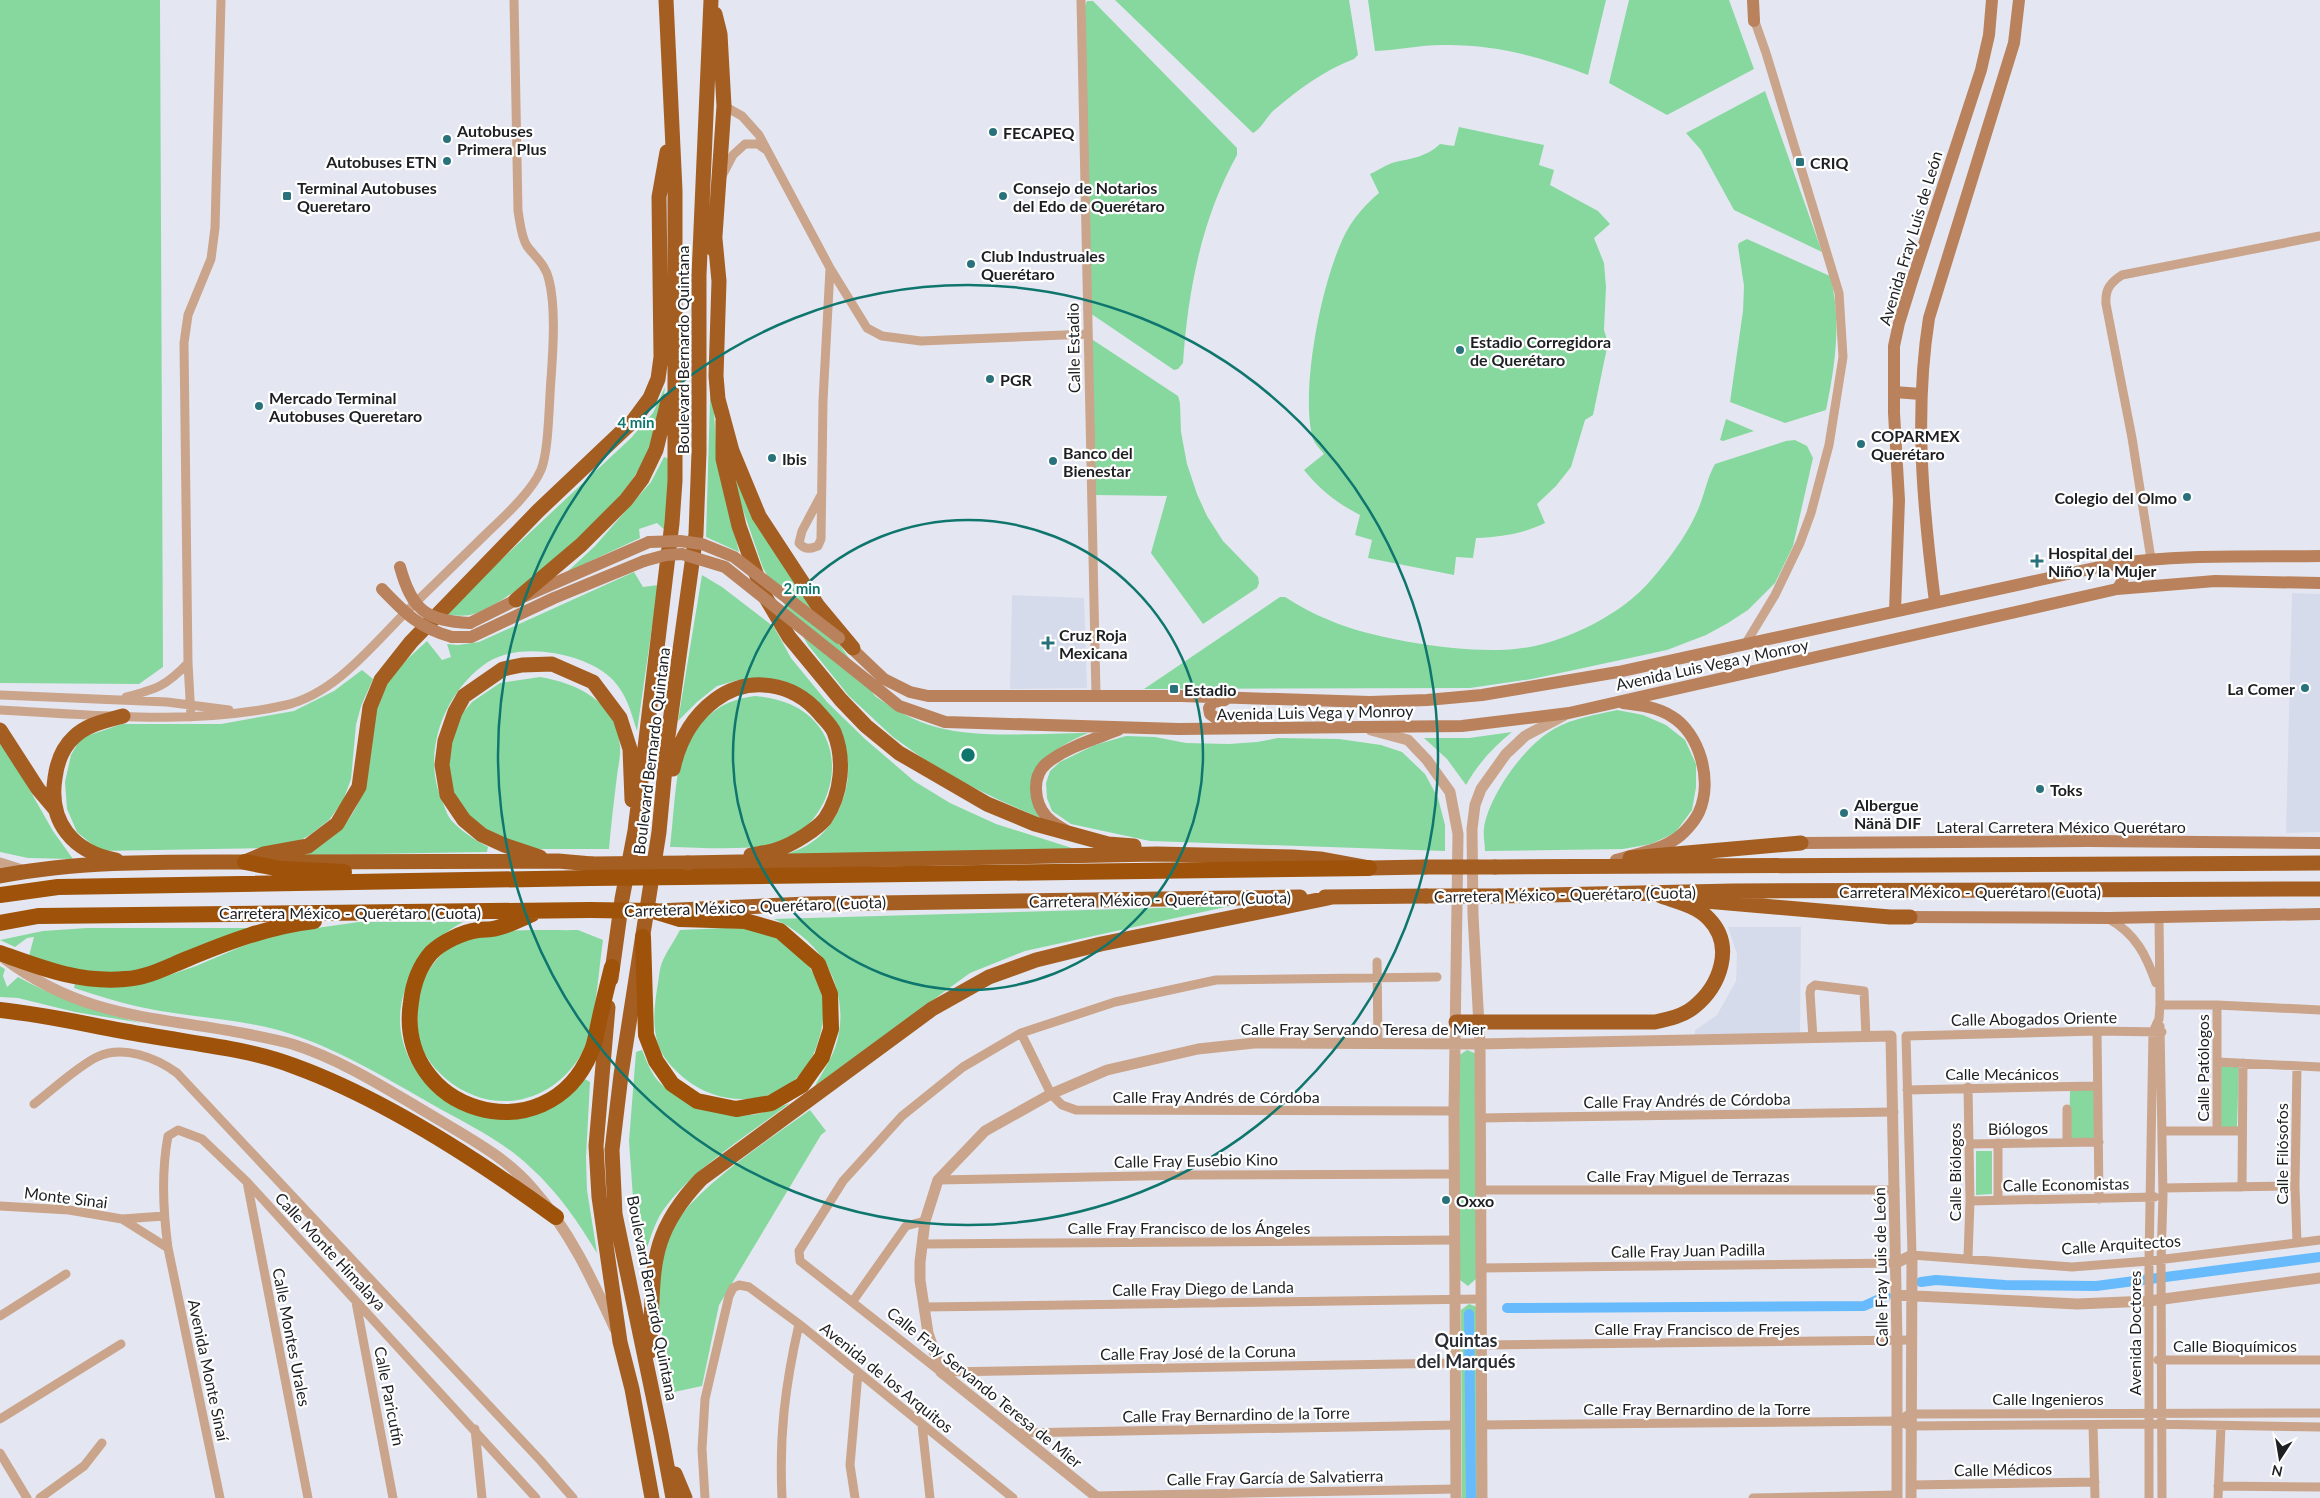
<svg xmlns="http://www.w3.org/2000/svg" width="2320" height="1498" viewBox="0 0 2320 1498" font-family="Lato,sans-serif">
<rect width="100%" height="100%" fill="#e4e7f1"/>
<path fill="#d6dbec" d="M2292,593L2320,594V832L2286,833Z
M1012,595L1084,598L1087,688L1010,689Z
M1728,927H1801L1800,1035L1695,1036V1030L1717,1015L1736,981L1737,954Z"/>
<path fill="#87d89f" d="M0,0H160L163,667L139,684L0,683Z
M1115,0H1349L1358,55L1354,59C1323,71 1299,89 1273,111C1266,118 1261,129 1253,133Z
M1368,0H1606L1588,75C1541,57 1494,44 1443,45C1420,45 1398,50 1375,51Z
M1629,0H1729L1754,69L1667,115L1609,83Z
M1087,1H1093L1237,148V155C1201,220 1188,291 1183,363L1178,369L1174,370L1090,313L1085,6Z
M1765,91L1822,252L1734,210L1701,150L1686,133Z
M1459,127L1544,145L1539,165L1554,170L1550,185L1598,211L1610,224L1594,238L1604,263L1606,287L1604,330L1608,343L1593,415L1585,420L1571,467L1556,486L1537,504L1545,523C1522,534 1502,537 1476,538L1473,558L1456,557L1454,575L1368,558L1372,540L1355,535L1360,515C1337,503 1320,490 1304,470L1324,454C1320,449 1315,444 1313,439C1299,391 1323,270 1349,227C1357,214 1367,203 1379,193L1370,174C1377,171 1384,166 1392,163C1411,158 1425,158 1440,144L1454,146Z
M1747,239L1830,276C1842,320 1835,366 1826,410L1785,423L1730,402L1743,311L1744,286L1738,246L1739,243Z
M1090,338L1178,396L1180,403L1181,432L1187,464L1197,494L1207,516L1223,541L1258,577L1259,583L1257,588L1203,624L1151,553L1167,496L1095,495Z
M711,365L717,461L739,552L706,537Z
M665,387C663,403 662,421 656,436C633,492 587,535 541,571C521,587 501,603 477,613C466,617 455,616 443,614L631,438L653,413Z
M1726,419L1754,431L1723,441L1720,440Z
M1795,440L1807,446L1813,458L1793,546L1775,583L1748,610L1728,623L1706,635L1667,650L1532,679L1470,688L1144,689L1280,597H1285C1299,606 1314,614 1329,620C1374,640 1466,654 1515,649C1561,645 1622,615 1651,580C1668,560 1685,538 1696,514C1704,498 1706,480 1715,464L1786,441Z
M664,457L670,459L667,532L657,523L639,529L640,538L567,572L595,546L651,482Z
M730,472L735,473L785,565L875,696C893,709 914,721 936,727C978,739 1043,733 1088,733C1051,749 1015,772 1040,818L999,800L942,772L893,737L849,696L808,645L763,568Z
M634,572L643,587L658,585L637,731C631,712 627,695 613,680C587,653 520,641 488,662C444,691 420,754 443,803C445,808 447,815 451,820C461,831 475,840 488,847L487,852L305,855C358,825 365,798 372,740C374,729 373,714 377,703C387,677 407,659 427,641L442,660L451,657L447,644L458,645L479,642Z
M702,575L722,587L774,627L791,658L827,702L865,739L914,781L950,803L996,824L1075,849L784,855C791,852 799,850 806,846C834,831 850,795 848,764C847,750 838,734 834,720L759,678L738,680L717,686L697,702L678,721Z
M362,670L373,679L361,706L356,725L351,779L343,801L329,820L311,834L296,843L273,848L100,851L77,832L67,809L65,782L71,755L81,738L122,724H221L294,711L334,691Z
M540,677C577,683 617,702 620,746C621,755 618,767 617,776C614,800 611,825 609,849H529L478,828L453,793L445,756L461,715L472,702L500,683Z
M755,696C777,698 801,705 816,723C846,757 831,813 794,836C765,854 704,847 670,847C674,817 675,762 688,737C690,733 695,729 699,725C715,708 730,699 755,696Z
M1617,710L1643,715L1666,725L1685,740L1696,764V787L1692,810L1675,833L1651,844L1623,849L1485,851C1485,844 1483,835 1484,828C1489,795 1525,745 1554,729C1573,718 1596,715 1617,710Z
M1512,732C1493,747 1478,764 1466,785L1447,759L1424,738H1469Z
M1126,736L1155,737L1186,743L1229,744L1257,742L1278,738L1339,739L1381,745L1402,752L1425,774L1438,798L1445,825V851L1150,841L1071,824L1052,811L1047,798L1046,783L1050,771L1060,762L1095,745Z
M0,738L53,831L73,859L28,858L0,852Z
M1230,906L1025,951L970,973L815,1086C822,1073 831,1060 836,1045C852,992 823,940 774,919Z
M359,922H463C442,933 430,946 417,965C348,1073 506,1177 585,1079L590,1082L586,1157L587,1190L597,1253C578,1222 558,1192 530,1167C503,1141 467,1124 435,1106C384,1077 334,1046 278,1030C233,1018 185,1017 140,1007C117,1002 96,995 74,988L75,983L149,982L196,966L243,946L281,933Z
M87,928H258L161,967L114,973L72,970L29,956L34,937L27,938L15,947L0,940L43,931Z
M726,928C737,929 750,928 760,931C786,939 807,958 818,982C827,1003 824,1024 817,1045C798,1103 729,1115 684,1078C675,1070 665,1061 660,1049C652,1030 654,1009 657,989C659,980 659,968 663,960C668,949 675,940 680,930Z
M578,930L603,940C598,973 596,1031 579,1058C547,1107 488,1115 445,1078C432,1067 420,1050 418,1033C417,1025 418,1015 418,1007C418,981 435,955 458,942C487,926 545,931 578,930Z
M0,966L5,969L3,976L7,987L18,977C58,999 98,1012 142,1023L75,1012L18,998L0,997Z
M642,1050C647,1062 651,1074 661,1084C678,1101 733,1120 757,1114C768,1112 779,1107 790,1103C750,1134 684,1174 659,1217C651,1233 646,1251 641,1268L635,1227L629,1141L636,1052Z
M1467,1050L1477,1054V1278L1468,1286L1460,1280L1458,1056Z
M2221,1063H2239L2237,1127H2220Z
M2095,1088L2096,1139L2069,1141L2070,1089Z
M810,1110L826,1131L821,1135L719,1305L702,1386L674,1392C669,1364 659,1331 658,1303C656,1278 663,1247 675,1225C695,1188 774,1136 810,1110Z
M1976,1151H1992V1194L1976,1195Z
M1469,1304L1477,1307L1479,1498H1462L1461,1310Z"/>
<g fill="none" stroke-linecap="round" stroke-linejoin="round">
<path stroke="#67bbfd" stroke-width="10" d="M1921,1282L1936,1280L2005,1285L2096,1286L2320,1257
M1507,1308L1864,1306L1886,1296
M1469,1314L1471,1498"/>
<path stroke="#caa48b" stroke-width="9" d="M1081,0L1096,695
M724,106L742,116L759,135L830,268L867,328L882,336L921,341L1088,334
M722,176L733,155L745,144H758L765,149
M820,497L802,531L799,543C805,550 810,549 818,546L821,539L823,401L830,269
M2151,559L2132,438L2106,304C2105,289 2110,283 2122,275L2320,236
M1746,643L1775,595L1800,543L1811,513L1829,445L1843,357L1839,293L1766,53L1753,16
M0,695L167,702L229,710
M126,697C157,689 166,686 188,663
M0,710C94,715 193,726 286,705C337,693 374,643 410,608C436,583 462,557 488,532C505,516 532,491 541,470C549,451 549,401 551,379C553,351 556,307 549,280C546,265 535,257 527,246C521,237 520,221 518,211L514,0
M191,717L188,663L184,343L188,315L211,259L215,228L221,0
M2109,919C2136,934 2146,955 2156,983
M1377,962L1378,1042
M1437,977L1216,980L1115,1002L1021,1033L963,1067L902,1116L843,1181L799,1251L800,1261L941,1372L1455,1363
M2160,1005H2217L2320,1010
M2217,1005V1130
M2160,1026L2163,1196L2161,1260L2162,1498
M2097,1031L2099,1199
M2162,1032L2097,1031L1906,1036L1912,1255L2072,1267L2149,1261L2320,1240
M1021,1033L1051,1094L1062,1105L1076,1110L1454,1111
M1813,1038L1810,993L1811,988L1815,985L1864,991L1866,1037
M2217,1062L2320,1067
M2297,1066L2295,1186L2297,1243
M1907,1090L2097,1086
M34,1104C51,1091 78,1066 97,1057C123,1045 155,1057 177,1073L540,1460L573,1498
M1481,1118L1894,1112
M2162,1131H2241
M2067,1142V1109
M1969,1144L2099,1142
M938,1180L1193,1175L1455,1174
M247,1182L308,1498
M2242,1187L2243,1063
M2163,1188L2295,1186
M1481,1190H1895
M1998,1200V1143
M1970,1201L2155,1197
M0,1206L69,1210L122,1219L164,1216
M122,1219L168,1248
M924,1244L1455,1240
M1968,1257L1970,1201L1968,1087
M1481,1268L1896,1263
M853,1301L906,1226L925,1221
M356,1302L393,1498
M925,1307L1481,1299
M0,1316L66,1274
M1483,1345L1911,1340
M2158,1360H2320
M1906,1416L1911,1414L2320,1413
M0,1419L121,1344
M922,1425L930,1498
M1482,1425L1897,1421L1911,1426L2149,1424L2320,1427
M2093,1425L2095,1498
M475,1429L482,1498
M1017,1433L1456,1425
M0,1453L27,1498
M1911,1485L2095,1482
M2218,1486L2320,1487
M1095,1496L1456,1489
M40,1498L84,1466L102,1443
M220,1498L168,1248C163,1211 161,1173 168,1136L178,1130L202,1139L247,1182L536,1498
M705,1498L702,1449L705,1399L729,1296L733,1288L739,1285L749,1287L799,1324L1013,1498
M782,1498C779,1435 785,1386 799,1324
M855,1498L850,1465L858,1373
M1753,1498L1897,1495
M2149,1498V1261L2153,1032L2159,1019L2160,1005L2159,916
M2218,1498L2221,1426"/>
<path stroke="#caa48b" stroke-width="11" d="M1371,730L1408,740L1427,760L1450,792L1458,834L1454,1111L1456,1498
M0,863L25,871
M5,959C85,1019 155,1016 247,1034C262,1037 277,1040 292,1044C343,1060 390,1091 436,1118C471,1139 507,1158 533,1189C570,1231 592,1279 615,1329
M1896,1263L1912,1255L1911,1498
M1896,1295L2077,1304L2149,1301L2320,1278
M1098,1498L941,1372L928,1333L920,1280V1262L925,1221L938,1180L985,1131L1051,1094L1107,1070L1198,1049L1254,1043L1480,1044L1891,1036L1897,1342V1498
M1482,1498L1480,1044L1473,915L1472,829L1475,805L1481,789L1506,754L1525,736L1563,716"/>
<path stroke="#b9825d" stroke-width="12" d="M1753,0L1754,21
M1894,392L1921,394
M2113,564C2124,571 2126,579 2117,589
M1935,602C1923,507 1914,413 1929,318L2014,43L2019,0
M1895,611L1899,500L1894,413V346L1899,323L1912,281L1981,70L1989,35L1992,0
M470,623L516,600L649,542
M452,637H471L554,598L644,561
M845,642L884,679L910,692L928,696H1181L1370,702L1427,700L1482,695L1618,672L2113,564C2182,554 2251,557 2320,556
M868,681L899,706L945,722L1179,729L1462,726L1569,713L2117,589L2215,581L2320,583
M1225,700L1213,702L1209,708L1210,714L1216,718L1253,723
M1065,830C1059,826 1051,822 1046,816C1034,802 1031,776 1047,763C1067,747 1095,739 1118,730
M1801,843L2088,841L2320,843
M1616,860C1634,854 1658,851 1674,840C1683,835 1695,821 1699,812C1713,781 1700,733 1671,716C1657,707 1640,705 1623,703
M1910,917L2109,918L2320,914"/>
<path stroke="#a55e21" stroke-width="15" d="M715,239L719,281L716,376L718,399L732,451L759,516L818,606L853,648
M714,250L724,106L720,34L715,14
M723,420V459L739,526L763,593L789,637L841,700L866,726L899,753L987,804L1035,824L1108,844L1134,846
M516,600L581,545L626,500L642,479L656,450L668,401
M0,730L38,789L55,809
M673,769C679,741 691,718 715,700C749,675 793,682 820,714C824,719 831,725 834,732C845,759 842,794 825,819C817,829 793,844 781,848C772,852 761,853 751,855
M540,857L504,845L482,835L464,820L447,795L442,765L445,741L455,712L464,696L503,669L522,665L552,664L593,682L620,718L630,749L632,800
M1630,858L1801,843
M116,860C73,852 48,822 55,778C57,762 62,748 74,737C87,724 106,721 123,716
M245,862L264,854L308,846L337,824L359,787L370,707L381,680L411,642L538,511L633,421L650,398L658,379L661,357L659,197L667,152
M284,862L558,861L592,864
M688,863L1157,854L1293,857L1320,859L1369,868L1425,867
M1495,867L2320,863
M0,876C83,860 169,862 253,862
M1499,896L1733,891L2320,889
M1325,897L1426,896
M1694,900L1890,917H1910
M658,911L807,904L1300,897
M611,979L622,899L635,831L672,523L675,481V190L666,0
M608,1007L596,1146L599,1197L620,1342L632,1389L652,1498
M1456,1022H1655C1669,1019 1683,1016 1694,1007C1720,986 1735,946 1709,919C1697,906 1678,902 1661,896
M649,1352C656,1275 643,1240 701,1179L932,1009L989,977L1036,960L1101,944L1333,897
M675,1474L685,1498
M673,1498L661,1434L615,1214L612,1150L621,1075L659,832L668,736L696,534L699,452V275L711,0"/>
<path stroke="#9f520a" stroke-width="16" d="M245,862L281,869L344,872
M682,877L1369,868
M0,895L58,887L591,878
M532,914C520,919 510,925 497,928C491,930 484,929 478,930C463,932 442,942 431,953C419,967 413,985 411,1002C394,1112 547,1158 591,1052C595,1044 596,1035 598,1026C602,1007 607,987 612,967
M0,923L38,916L590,910
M643,937L646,1035L656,1061L672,1084L697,1101L736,1109L771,1103L802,1085L822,1057L831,1029L830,994L818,964L780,931L745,921L680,919L654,911
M0,953C42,968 79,983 125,979C147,978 167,967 187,959C228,942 270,926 314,921
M0,1010C49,1015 97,1027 146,1035C195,1044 247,1048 294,1066C385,1099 478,1160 556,1217"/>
<path stroke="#b9825d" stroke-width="12" d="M649,542L680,541L702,544L734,557L839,638
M644,561L666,555L682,554L725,567L868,681
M400,567C412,610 426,621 470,623
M382,589C405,613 419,628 452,637"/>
<path stroke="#a55e21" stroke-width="15" d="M592,864L688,863
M1425,867H1495
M1426,896H1499"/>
<path stroke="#9f520a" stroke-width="16" d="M591,878L682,877
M590,910L654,911"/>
</g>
<g fill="none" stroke="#0f766e" stroke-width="2.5">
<circle cx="968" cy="755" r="235"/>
<circle cx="968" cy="755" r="470"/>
</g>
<g fill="#29727b" stroke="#fff" stroke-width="2">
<circle cx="993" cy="132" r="5"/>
<circle cx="447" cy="139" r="5"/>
<circle cx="447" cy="161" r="5"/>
<rect x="1795" y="157" width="10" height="10" rx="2.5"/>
<rect x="282" y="191" width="10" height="10" rx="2.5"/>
<circle cx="1003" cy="196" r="5"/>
<circle cx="971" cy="264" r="5"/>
<circle cx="1460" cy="350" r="5"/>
<circle cx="990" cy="379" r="5"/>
<circle cx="259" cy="406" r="5"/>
<circle cx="1861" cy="444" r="5"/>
<circle cx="772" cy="458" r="5"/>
<circle cx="1053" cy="461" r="5"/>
<circle cx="2187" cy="497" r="5"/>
<path d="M2034.5 553.5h5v5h5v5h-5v5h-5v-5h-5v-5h5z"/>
<path d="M1045.5 635.5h5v5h5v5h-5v5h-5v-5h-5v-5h5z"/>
<circle cx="2305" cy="688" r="5"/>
<rect x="1169" y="684" width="10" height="10" rx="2.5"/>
<circle cx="2040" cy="789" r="5"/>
<circle cx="1844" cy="813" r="5"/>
<circle cx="1446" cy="1200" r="5"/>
</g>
<g text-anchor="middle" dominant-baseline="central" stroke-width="4.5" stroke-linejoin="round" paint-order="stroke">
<g font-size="16" font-weight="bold" fill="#1e1f23" stroke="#fff" text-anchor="start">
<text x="457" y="130">Autobuses<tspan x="457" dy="18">Primera Plus</tspan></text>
<text x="1003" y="132">FECAPEQ</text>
<text x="437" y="161" text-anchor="end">Autobuses ETN</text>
<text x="1810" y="162">CRIQ</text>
<text x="297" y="187">Terminal Autobuses<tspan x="297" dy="18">Queretaro</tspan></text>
<text x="1013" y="187">Consejo de Notarios<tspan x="1013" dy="18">del Edo de Querétaro</tspan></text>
<text x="981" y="255">Club Industruales<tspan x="981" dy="18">Querétaro</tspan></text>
<text x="1470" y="341">Estadio Corregidora<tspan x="1470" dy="18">de Querétaro</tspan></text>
<text x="1000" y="379">PGR</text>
<text x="269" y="397">Mercado Terminal<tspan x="269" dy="18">Autobuses Queretaro</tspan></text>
<text x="1871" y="435">COPARMEX<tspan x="1871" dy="18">Querétaro</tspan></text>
<text x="1063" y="452">Banco del<tspan x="1063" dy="18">Bienestar</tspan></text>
<text x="782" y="458">Ibis</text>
<text x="2177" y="497" text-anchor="end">Colegio del Olmo</text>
<text x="2048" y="552">Hospital del<tspan x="2048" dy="18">Niño y la Mujer</tspan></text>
<text x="1059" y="634">Cruz Roja<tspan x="1059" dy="18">Mexicana</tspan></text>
<text x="2295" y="688" text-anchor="end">La Comer</text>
<text x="1184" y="689">Estadio</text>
<text x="2050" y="789">Toks</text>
<text x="1854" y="804">Albergue<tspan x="1854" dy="18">Nänä DIF</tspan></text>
<text x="1456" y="1200">Oxxo</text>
</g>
<g font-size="16" fill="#1e1f23" stroke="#fff">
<text transform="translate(1910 238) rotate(-73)">Avenida Fray Luis de León</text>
<text transform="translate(1073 348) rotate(-91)">Calle Estadio</text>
<text transform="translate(682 350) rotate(-90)">Boulevard Bernardo Quintana</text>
<text transform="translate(1712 664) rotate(-12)">Avenida Luis Vega y Monroy</text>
<text transform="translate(1315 712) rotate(-1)">Avenida Luis Vega y Monroy</text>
<text transform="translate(651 751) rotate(-83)">Boulevard Bernardo Quintana</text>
<text x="2061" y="826">Lateral Carretera México Querétaro</text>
<text x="1970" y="891">Carretera México - Querétaro (Cuota)</text>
<text transform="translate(1565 894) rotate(-1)">Carretera México - Querétaro (Cuota)</text>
<text transform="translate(1160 899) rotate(-1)">Carretera México - Querétaro (Cuota)</text>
<text transform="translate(755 906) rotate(-2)">Carretera México - Querétaro (Cuota)</text>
<text x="350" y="912">Carretera México - Querétaro (Cuota)</text>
<text transform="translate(2034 1018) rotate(-1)">Calle Abogados Oriente</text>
<text x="1363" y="1028">Calle Fray Servando Teresa de Mier</text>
<text transform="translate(2202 1068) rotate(-90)">Calle Patólogos</text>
<text x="2002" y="1073">Calle Mecánicos</text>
<text x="1216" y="1096">Calle Fray Andrés de Córdoba</text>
<text transform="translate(1687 1100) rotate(-1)">Calle Fray Andrés de Córdoba</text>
<text transform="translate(2018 1128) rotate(-1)">Biólogos</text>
<text transform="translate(2281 1154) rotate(-90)">Calle Filósofos</text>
<text transform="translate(1196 1160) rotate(-1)">Calle Fray Eusebio Kino</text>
<text transform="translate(1954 1172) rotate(-90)">Calle Biólogos</text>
<text x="1688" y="1175">Calle Fray Miguel de Terrazas</text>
<text transform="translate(2066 1184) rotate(-1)">Calle Economistas</text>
<text transform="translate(66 1197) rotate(7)">Monte Sinai</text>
<text x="1189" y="1227">Calle Fray Francisco de los Ángeles</text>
<text transform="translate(2121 1244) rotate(-4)">Calle Arquitectos</text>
<text transform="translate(1688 1250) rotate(-1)">Calle Fray Juan Padilla</text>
<text transform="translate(331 1251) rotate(47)">Calle Monte Himalaya</text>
<text transform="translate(1880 1267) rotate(-91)">Calle Fray Luis de León</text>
<text transform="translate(1203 1288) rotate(-1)">Calle Fray Diego de Landa</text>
<text transform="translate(653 1298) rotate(79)">Boulevard Bernardo Quintana</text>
<text x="1697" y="1328">Calle Fray Francisco de Frejes</text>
<text transform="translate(2134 1333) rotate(-90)">Avenida Doctores</text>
<text transform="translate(292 1337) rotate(79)">Calle Montes Urales</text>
<text x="2235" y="1345">Calle Bioquímicos</text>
<text transform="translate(1198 1352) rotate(-1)">Calle Fray José de la Coruna</text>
<text transform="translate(209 1370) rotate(78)">Avenida Monte Sinaí</text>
<text transform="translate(887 1377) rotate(39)">Avenida de los Arquitos</text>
<text transform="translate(985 1387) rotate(39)">Calle Fray Servando Teresa de Mier</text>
<text transform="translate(390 1396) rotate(79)">Calle Paricutín</text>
<text x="2048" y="1398">Calle Ingenieros</text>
<text x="1697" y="1408">Calle Fray Bernardino de la Torre</text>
<text transform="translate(1236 1414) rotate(-1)">Calle Fray Bernardino de la Torre</text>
<text transform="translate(2003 1469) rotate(-1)">Calle Médicos</text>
<text transform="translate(1275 1477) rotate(-1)">Calle Fray García de Salvatierra</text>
</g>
<g font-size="18" font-weight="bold" fill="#2b2d34" stroke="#fff">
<text x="1466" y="1340">Quintas<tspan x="1466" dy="21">del Marqués</tspan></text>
</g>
</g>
<circle cx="968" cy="755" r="8" fill="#0f766e" stroke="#fff" stroke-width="2.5"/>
<g font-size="15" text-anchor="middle" font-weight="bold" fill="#0f766e" stroke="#fff" stroke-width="4.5" stroke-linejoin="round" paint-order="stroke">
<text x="636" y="428">4 min</text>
<text x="802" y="594">2 min</text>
</g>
<g transform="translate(2280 1458) rotate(192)" stroke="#ffffff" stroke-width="4" paint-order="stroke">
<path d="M0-4L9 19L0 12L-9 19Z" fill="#1e1f23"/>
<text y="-8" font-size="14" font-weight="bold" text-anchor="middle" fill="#1e1f23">N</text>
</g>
</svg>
